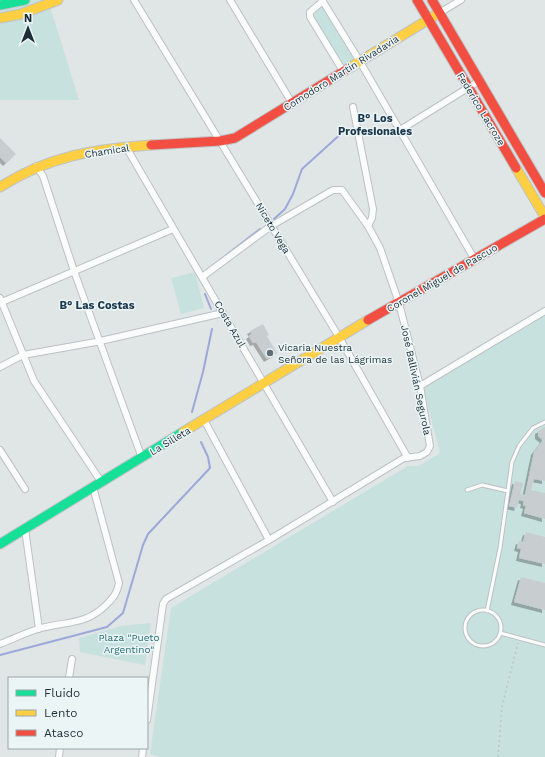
<svg xmlns="http://www.w3.org/2000/svg" width="545" height="757" viewBox="0 0 545 757" font-family="'Work Sans',sans-serif">
<defs>
<filter id="shadow"><feDropShadow dx="-3" dy="3" stdDeviation="0" flood-color="#0004"/></filter>
</defs>
<rect width="100%" height="100%" fill="#e0e5e6"/>
<path fill="#c7e1df" d="M0,0H48L79,100H0Z
M324,4L358,60L343,69L313,15Z
M195,272L204,308L181,314L171,278Z
M545,315V757H161L150,754L171,608L408,466H419L440,453L423,387Z
M151,623L145,665L80,652L79,638L121,626Z"/>
<g fill="none" stroke-linecap="round" stroke-linejoin="round">
<path stroke="#9ca8d9" stroke-width="2" d="M274,219L285,209L293,194L302,169L344,131
M211,267L260,229
M205,294L211,309
M192,412L203,372L212,329
M0,655L107,627L123,613L143,545L148,534L210,468L208,457L201,442"/>
</g>
<path fill="#c8cdcf" filter="url(#shadow)" d="M0,138L16,154L6,163L0,157Z
M263,324L269,335L267,336L277,353L267,359L256,342L253,343L249,336L252,334L250,331Z
M545,427V481L534,479L531,490L545,493V519L524,513L526,506L523,505L524,501L519,500L517,508L509,506L515,481L523,483L520,494L525,495L534,452L543,440L538,436V431Z
M526,532L545,537V564L519,558L521,549L517,548L519,541L523,542Z
M521,577L545,583V610L514,602Z"/>
<g fill="none" stroke-linecap="round" stroke-linejoin="round">
<defs>
<path id="lane" d="M467,490L482,485L508,491
M465 628a18 18 0 1 1 36 0a18 18 0 1 1-36 0Z
M487,611L500,548L512,462L519,446L533,428L545,422
M500,633L545,645"/>
<path id="street" d="M134,0L339,337L408,458
M230,0L292,103
M322,0L359,60L475,260
M323,1L310,12V17L343,71
M439,13L461,0
M353,107L373,209L372,218L368,226
M400,130L479,81
M126,147L333,502
M36,166L43,176L74,271L142,458
M0,298L34,381L102,483
M2,302L173,229
M0,367L23,355L96,342L223,313
M420,386L545,311
M204,420L269,540
M0,450L25,489
M25,529L39,629
M0,644C13,639 25,633 38,629C64,621 86,626 107,604C114,597 117,593 119,583L93,487
M69,678L72,659
M147,720L163,604L166,599L269,540L404,458L420,456L427,452L430,446L420,386L399,303L380,248L368,226L342,190H333L271,226L202,277
M59,757L60,748
M142,757L143,748"/>
<path id="fast" d="M0,5L25,0
M0,544L183,432"/>
<path id="slow" d="M0,18L21,14L58,0
M349,68L439,13
M516,168L545,217
M0,187C49,156 94,149 151,145
M183,432L368,320"/>
<path id="jam" d="M417,0L516,168
M432,0L545,193
M151,145L220,141L235,138L349,68
M368,320L545,219"/>
</defs>
<use href="#lane" stroke="#bdc1c3" stroke-width="5"/>
<use href="#street" stroke="#bdc1c3" stroke-width="8"/>
<use href="#fast" stroke="#bdc3c5" stroke-width="11"/>
<use href="#slow" stroke="#bdc3c5" stroke-width="11"/>
<use href="#jam" stroke="#bdc3c5" stroke-width="11"/>
<path stroke="#bec4c8" stroke-width="1.5" stroke-dasharray="2 3" stroke-linecap="butt" d="M498,757L502,706L518,643"/>
<use href="#lane" stroke="#fafbfb" stroke-width="3"/>
<use href="#street" stroke="#fafbfb" stroke-width="6"/>
<use href="#fast" stroke="#16e098" stroke-width="9"/>
<use href="#slow" stroke="#ffcf43" stroke-width="9"/>
<use href="#jam" stroke="#f24e42" stroke-width="9"/>
</g>
<circle fill="#616e76" stroke="#ecf5f6" stroke-width="1.5" cx="270" cy="353" r="4"/>
<g text-anchor="middle" dominant-baseline="central" stroke-width="3" stroke-linejoin="round" paint-order="stroke">
<g font-size="10" fill="#1d2e39" stroke="#ecf5f6">
<text transform="translate(341 73) rotate(-32)">Comodoro Martín Rivadavia</text>
<text transform="translate(481 109) rotate(59)">Federico Lacroze</text>
<text transform="translate(107 151) rotate(-9)">Chamical</text>
<text transform="translate(273 228) rotate(59)">Niceto Vega</text>
<text transform="translate(442 278) rotate(-30)">Coronel Miguel de Pascuo</text>
<text transform="translate(230 324) rotate(60)">Costa Azul</text>
<text transform="translate(416 380) rotate(78)">José Ballivián Segurola</text>
<text transform="translate(170 441) rotate(-31)">La Silleta</text>
</g>
<g font-size="10" fill="#1d2e39" stroke="#ecf5f6" text-anchor="start">
<text x="278" y="347">Vicaria Nuestra<tspan x="278" dy="12">Señora de las Lágrimas</tspan></text>
</g>
<g font-size="10" fill="#256e72" stroke="#ecf5f6">
<text x="129" y="637">Plaza "Pueto<tspan x="129" dy="12">Argentino"</tspan></text>
</g>
<g font-size="11" font-weight="bold" fill="#19364c" stroke="#ecf5f6">
<text x="375" y="118">B° Los<tspan x="375" dy="13">Profesionales</tspan></text>
<text x="97" y="305">B° Las Costas</text>
</g>
</g>
<rect x="8" y="677" width="140" height="72" fill="#ecf5f6" stroke="#99a5aa"/>
<rect x="16" y="690" width="20" height="6" fill="#16e098" stroke="#99a5aa"/>
<text x="44" y="697" font-size="12" fill="#1d2e39">Fluido</text>
<rect x="16" y="710" width="20" height="6" fill="#ffcf43" stroke="#99a5aa"/>
<text x="44" y="717" font-size="12" fill="#1d2e39">Lento</text>
<rect x="16" y="730" width="20" height="6" fill="#f24e42" stroke="#99a5aa"/>
<text x="44" y="737" font-size="12" fill="#1d2e39">Atasco</text>
<g transform="translate(28 28)" stroke="#ecf5f6" stroke-width="3" paint-order="stroke">
<path d="M0-3L7 15L0 10L-7 15Z" fill="#1d2e39"/>
<text y="-6" font-size="11" font-weight="bold" text-anchor="middle" fill="#1d2e39">N</text>
</g>
</svg>
